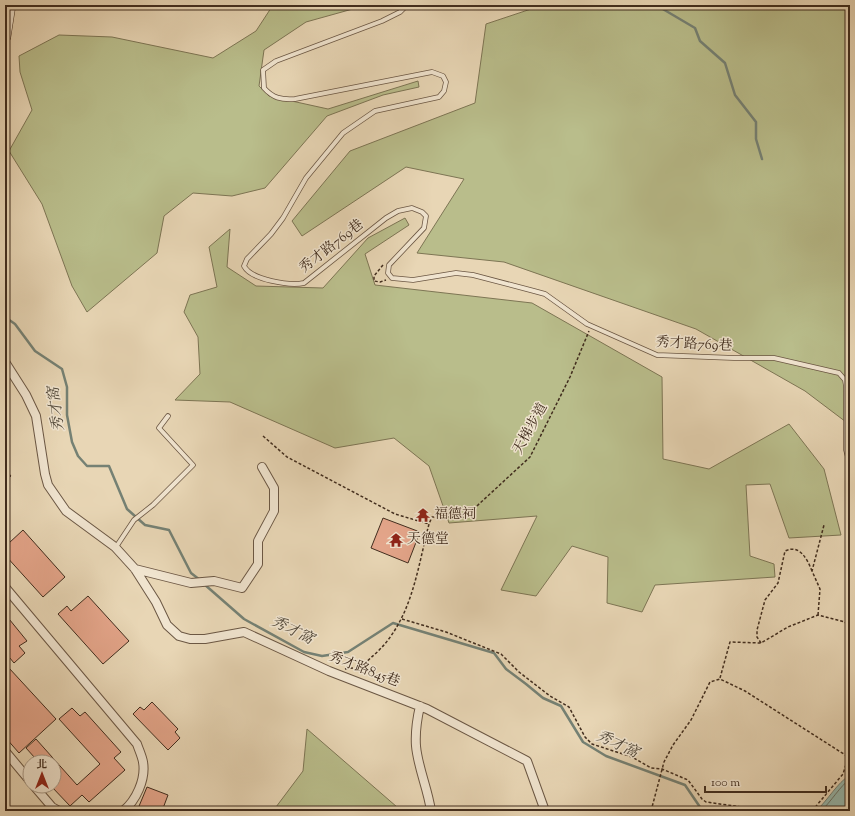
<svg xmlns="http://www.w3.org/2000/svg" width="855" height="816" viewBox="0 0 855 816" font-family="'Sorts Mill Goudy','Noto Serif TC',serif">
<rect width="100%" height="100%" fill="#e8d6b5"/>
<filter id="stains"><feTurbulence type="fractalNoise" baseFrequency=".005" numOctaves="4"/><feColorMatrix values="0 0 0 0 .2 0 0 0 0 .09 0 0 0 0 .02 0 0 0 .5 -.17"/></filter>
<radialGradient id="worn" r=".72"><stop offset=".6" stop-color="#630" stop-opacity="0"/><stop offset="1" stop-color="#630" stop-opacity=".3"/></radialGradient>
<path fill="#b9bd8b" stroke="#7d7554" d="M273,5H367L306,22L264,50L259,86L269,96L328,109L418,81L419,87L383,95L327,116L265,188L232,196L193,193L164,216L157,253L87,312L72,286L42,204L9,151L32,110L20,72L19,56L59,35L112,37L213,58L256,31Z
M543,5H850V425L805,391L696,329L504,262L417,253L464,179L406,167L302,236L292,221L350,151L475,103L486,24Z
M405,218L409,225L365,254L375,285L532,303L662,377L663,459L709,469L789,424L824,469L841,535L789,538L770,484L746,485L750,556L774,564L775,577L655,585L642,612L607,603L608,557L572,546L536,596L501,590L537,516L449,523L429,466L394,438L335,448L230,402L175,400L200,374L198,337L184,312L190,295L217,287L209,247L230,229L227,267L256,286L323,288L368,238Z
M307,729L397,807L393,811H273L303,771Z"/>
<path fill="#97b9ae" stroke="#758174" d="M850,775V811H816C828,800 837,783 850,775Z"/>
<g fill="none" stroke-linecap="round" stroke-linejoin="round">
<path stroke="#6c7366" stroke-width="1" d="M821,811C831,802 840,786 850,779"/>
<path stroke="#758174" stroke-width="2.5" d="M656,5L695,28L700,41L725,63L735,95L756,122V139L762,159
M5,317L15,324L35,351L62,369L67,387V415L72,442L78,456L87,466H109L127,509L145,525L169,530L191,573L200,580
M204,584L244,619L304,652L322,656L348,652L393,623L494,653L506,669L526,684L543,698L561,706L583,742L606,756L685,785L702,810L737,809L745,811"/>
</g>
<path fill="#e4a58a" stroke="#412d1e" d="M5,469L11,476L5,481Z
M383,518L420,532L408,563L371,548Z
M23,530L65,577L43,597L5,555V541L9,543Z
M88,596L129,641L103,664L58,614L67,606L71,611Z
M5,614L27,641L19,646L25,653L14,663L5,652Z
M9,668L56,719L19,753L5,737V672Z
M152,702L178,729L175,732L180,738L168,750L133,714L140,707L144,710Z
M72,708L80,716L85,712L121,752L114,758L125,770L89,802L82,795L70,806L51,786H54V762H31L35,758L26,748L36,739L77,785L100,764L59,719Z
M147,787L168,795L162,811H137Z"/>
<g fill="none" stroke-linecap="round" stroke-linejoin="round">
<defs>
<path id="lane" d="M407,5L400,12L382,21L276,61L263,70L264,88C273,98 281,100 295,99L432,72L443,76L446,82L444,91L439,97L375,111L343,133L306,178L283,218L271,234L247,259L244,266C251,280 290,286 304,283L386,218L398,211L412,208L422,212L426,216L424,228L389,265L388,273L392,278L413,280L456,273L473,275L534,291L545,294L587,324L657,355L734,358H774L839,373L845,380L846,386V450L850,464
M116,547L134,520L153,505L193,465L159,428L168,416"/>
<path id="street" d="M5,362L26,395L36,416L45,474L48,485L66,511L115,547L135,569L156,602L167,625L179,636L190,639H205L244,632L329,671L427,709L527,761L545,811
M135,569L191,583L214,581L242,588L258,564V541L274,511V488L262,467
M5,587L137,744C139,750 142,756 143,762C146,779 136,801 123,811
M420,706C417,719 415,732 416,746C418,768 428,789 431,811
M5,751L30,781
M34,786L52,807L59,811"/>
<path id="secondary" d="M5,37L10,5"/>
</defs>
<use href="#lane" stroke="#6b5744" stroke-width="5.5"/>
<use href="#street" stroke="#6b5744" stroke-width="10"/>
<use href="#secondary" stroke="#412d1e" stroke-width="12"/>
<path stroke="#412d1e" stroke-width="1.5" stroke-dasharray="3 2" stroke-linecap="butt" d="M383,265L374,276V281L380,282L386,280
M263,436L287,457L395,514L429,524
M818,615L820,589L812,571L824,525
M402,619L446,632L501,654L519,672L550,696L569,707L585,737L592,744L632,757L651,768L662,769L688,780L702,799L706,802L770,811
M761,643L757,637V630L765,600L778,583L785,551C800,544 807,559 812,571
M345,669C350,668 356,668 360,667C365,664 370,658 374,655C412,621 417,570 429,524L432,517H465L530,457L570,377L589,331
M720,678L730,642L761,643L788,627L818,615L845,622L850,631
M651,811L664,762L673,745L691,720L710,682L720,679L745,691L850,758
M812,811L843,774L848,758"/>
<use href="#lane" stroke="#f0e4cf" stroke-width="4"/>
<use href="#street" stroke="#f0e4cf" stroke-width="8"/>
<use href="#secondary" stroke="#f0e4cf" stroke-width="11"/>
</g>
<defs>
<symbol id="temple-bare" viewBox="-9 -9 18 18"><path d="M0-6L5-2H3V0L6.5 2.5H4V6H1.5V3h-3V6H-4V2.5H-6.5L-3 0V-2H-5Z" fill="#8f2418" stroke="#f0e4cf" stroke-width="2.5" paint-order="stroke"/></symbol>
</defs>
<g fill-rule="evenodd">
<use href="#temple-bare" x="413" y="505" width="20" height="20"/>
<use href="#temple-bare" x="386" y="530" width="20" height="20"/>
</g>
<g text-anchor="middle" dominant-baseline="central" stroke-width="3" stroke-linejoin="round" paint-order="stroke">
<g font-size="14" fill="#412d1e" stroke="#f0e4cf">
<text transform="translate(332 247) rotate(-38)">秀才路769巷</text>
<text transform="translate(694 345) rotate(3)">秀才路769巷</text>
<text transform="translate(531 429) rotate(-61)">天梯步道</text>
<text transform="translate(364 670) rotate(21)">秀才路845巷</text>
</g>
<g font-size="14" fill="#412d1e" stroke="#f0e4cf" text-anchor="start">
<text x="434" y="515">福德祠</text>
<text x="407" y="540">天德堂</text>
</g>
<g font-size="15" font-style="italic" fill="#52493b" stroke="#f0e4cf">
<text transform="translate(57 409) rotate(-97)">秀才窩</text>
<text transform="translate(292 631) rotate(26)">秀才窩</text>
<text transform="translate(617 745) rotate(25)">秀才窩</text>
</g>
</g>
<rect width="855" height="816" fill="none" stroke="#e8d6b5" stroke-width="20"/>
<rect x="6" y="6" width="843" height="804" fill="none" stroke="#412d1e" stroke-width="2"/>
<rect x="10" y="10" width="835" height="796" fill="none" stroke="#412d1e"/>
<g transform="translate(42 774)"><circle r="19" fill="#f0e4cf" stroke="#aa9b88"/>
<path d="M0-3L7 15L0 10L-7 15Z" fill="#8f2418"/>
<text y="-6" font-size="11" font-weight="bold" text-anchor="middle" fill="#412d1e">北</text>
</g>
<path d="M705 786v6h121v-6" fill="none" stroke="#412d1e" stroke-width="2"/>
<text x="711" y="786" font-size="12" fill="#412d1e" stroke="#f0e4cf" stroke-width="3" paint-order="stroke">100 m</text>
<rect width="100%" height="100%" filter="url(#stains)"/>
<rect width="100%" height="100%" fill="url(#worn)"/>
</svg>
